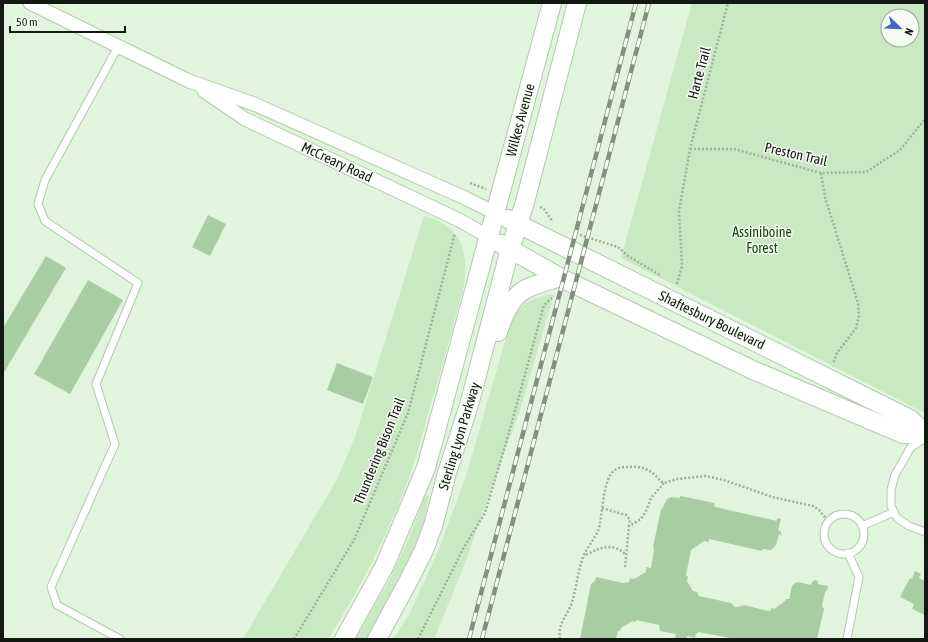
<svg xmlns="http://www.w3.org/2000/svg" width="928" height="642" viewBox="0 0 928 642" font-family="'Asap Condensed',sans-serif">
<rect width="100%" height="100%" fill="#e0f5dc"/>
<path fill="#c8e9c2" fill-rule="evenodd" d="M692,3H925V413L621,258ZM888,16H912V40H888Z
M424,216C463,226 470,255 463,290C451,334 439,378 426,421C419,447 412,472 402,496C382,546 357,594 328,639H243L336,481L354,440Z
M554,294L521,407L462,571L434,639H393L409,615L439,549L466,476L512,317C527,300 532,298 554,294Z
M425,495L429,496L424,522L413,551L396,587L367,639H355L388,583L410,536Z"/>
<path fill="#a9cda3" d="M208,215L226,224L210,256L192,247Z
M46,256L66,268L3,374V328Z
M88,280L123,300L70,394L34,374Z
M337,363L373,377L363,404L327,390Z
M681,496L714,503L715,507L777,521V518L781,519L778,530L781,531V535L779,534L776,545L771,550L762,549V551L709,539V542L704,541L691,550L686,575L688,577L687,581L693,591L697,592L699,596L731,603L735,607L743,606L744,605L768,611L771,610V608L774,609L785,601L786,599H789L792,586L795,583L798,582L811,585L812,582L815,580L818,581V584L828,586V589L825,592L822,606L824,609L817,639H736L698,632L696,634L695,638L687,636V639H675L676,634L660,631L659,625L636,620V622L632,621L621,628L620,631H618L616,639H580L591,584L595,581L596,577L623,583L629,582L630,578L634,579L646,572V567L651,568L654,550L653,547L661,509H662L667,499L671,497L679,498Z
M915,571L921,574L919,578L925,581V615L912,609L914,604L900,597L910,578L912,579Z"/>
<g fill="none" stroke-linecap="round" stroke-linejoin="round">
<defs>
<path id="lane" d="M118,47L45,180L38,204L45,221L138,283L96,384L115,444L51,587L57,605L120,639
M924,439L911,447L895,475L891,490V506L897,518L909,526L925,532
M824 534a20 20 0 1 1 40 0a20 20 0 1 1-40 0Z
M862,526L894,512
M847,639L859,577L848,553"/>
<path id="street" d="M30,3L189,81L254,104L465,198L495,213
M204,91L245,119L459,220L489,237"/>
<path id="secondary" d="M508,219L910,419L925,433
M501,244L563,279L755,371L903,434L925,435
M498,332C503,316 510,299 524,290C535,284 548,281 560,277
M344,639L384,567L426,468L552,3
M377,639L409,580L424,550L433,526L447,473L469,405L510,249L525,202L577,3"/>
</defs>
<use href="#lane" stroke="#b3c8af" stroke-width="9"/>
<use href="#street" stroke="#b3c8af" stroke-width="15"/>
<use href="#secondary" stroke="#b3c8af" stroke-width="20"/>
<path stroke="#a0b19d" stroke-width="2.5" stroke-dasharray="2 2" stroke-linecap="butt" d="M690,149H734L821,173L866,172L900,150L925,119
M821,173L825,197L858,303L859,316L856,328L837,353L833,364
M470,183L486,189
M540,207L544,209L553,222
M580,235L618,247L628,256L660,275
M677,284L682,266L679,211L690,149L728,3
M602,508L626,515L630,520L629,525
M586,555C601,547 613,542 626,555
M625,567L629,526L641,519L646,511L651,498L664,483
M294,639L354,540L408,413L455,233
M418,639L463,549L485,513L510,429L544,305L552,298
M560,639C557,624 568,615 572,602C576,590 577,576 581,564C583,552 593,542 598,531C603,518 602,478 615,470C619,467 625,467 630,467C639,466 647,468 655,475C658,478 660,481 664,483L677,479L706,476L724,480L772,497L813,506L819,510L829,522"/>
<use href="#lane" stroke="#fff" stroke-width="7"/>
<use href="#street" stroke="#fff" stroke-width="13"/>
<use href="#secondary" stroke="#fff" stroke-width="18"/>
<defs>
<path id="rail" d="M469,639L636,3
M482,639L649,3"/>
</defs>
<use href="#rail" stroke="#82917f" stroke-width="4.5"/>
<use href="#rail" stroke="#f6fef4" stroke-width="3" stroke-dasharray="9" stroke-linecap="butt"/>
</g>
<g text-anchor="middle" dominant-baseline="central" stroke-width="3" stroke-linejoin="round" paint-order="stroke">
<g font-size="14" fill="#121910" stroke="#f6fef4">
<text transform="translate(699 73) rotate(-75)">Harte Trail</text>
<text transform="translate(520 120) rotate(-75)">Wilkes Avenue</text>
<text transform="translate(796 154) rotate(13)">Preston Trail</text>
<text transform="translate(337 162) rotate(25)">McCreary Road</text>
<text transform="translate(712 320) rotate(26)">Shaftesbury Boulevard</text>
<text transform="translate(459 436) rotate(-73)">Sterling Lyon Parkway</text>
<text transform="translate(379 451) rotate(-68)">Thundering Bison Trail</text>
</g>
<g font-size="14" fill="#14440c" stroke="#f6fef4">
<text x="762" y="232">Assiniboine<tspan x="762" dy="16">Forest</tspan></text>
</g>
</g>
<rect width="928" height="642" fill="none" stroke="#121910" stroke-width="8"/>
<g transform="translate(900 28) rotate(113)"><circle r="19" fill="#f6fef4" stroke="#9ba299"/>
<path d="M0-3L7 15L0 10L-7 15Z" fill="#4164d6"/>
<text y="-6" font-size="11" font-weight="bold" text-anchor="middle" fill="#121910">N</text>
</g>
<path d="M10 26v6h115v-6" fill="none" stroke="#121910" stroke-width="2"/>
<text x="16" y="26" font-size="12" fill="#121910" stroke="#f6fef4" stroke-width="3" paint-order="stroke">50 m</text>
</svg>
